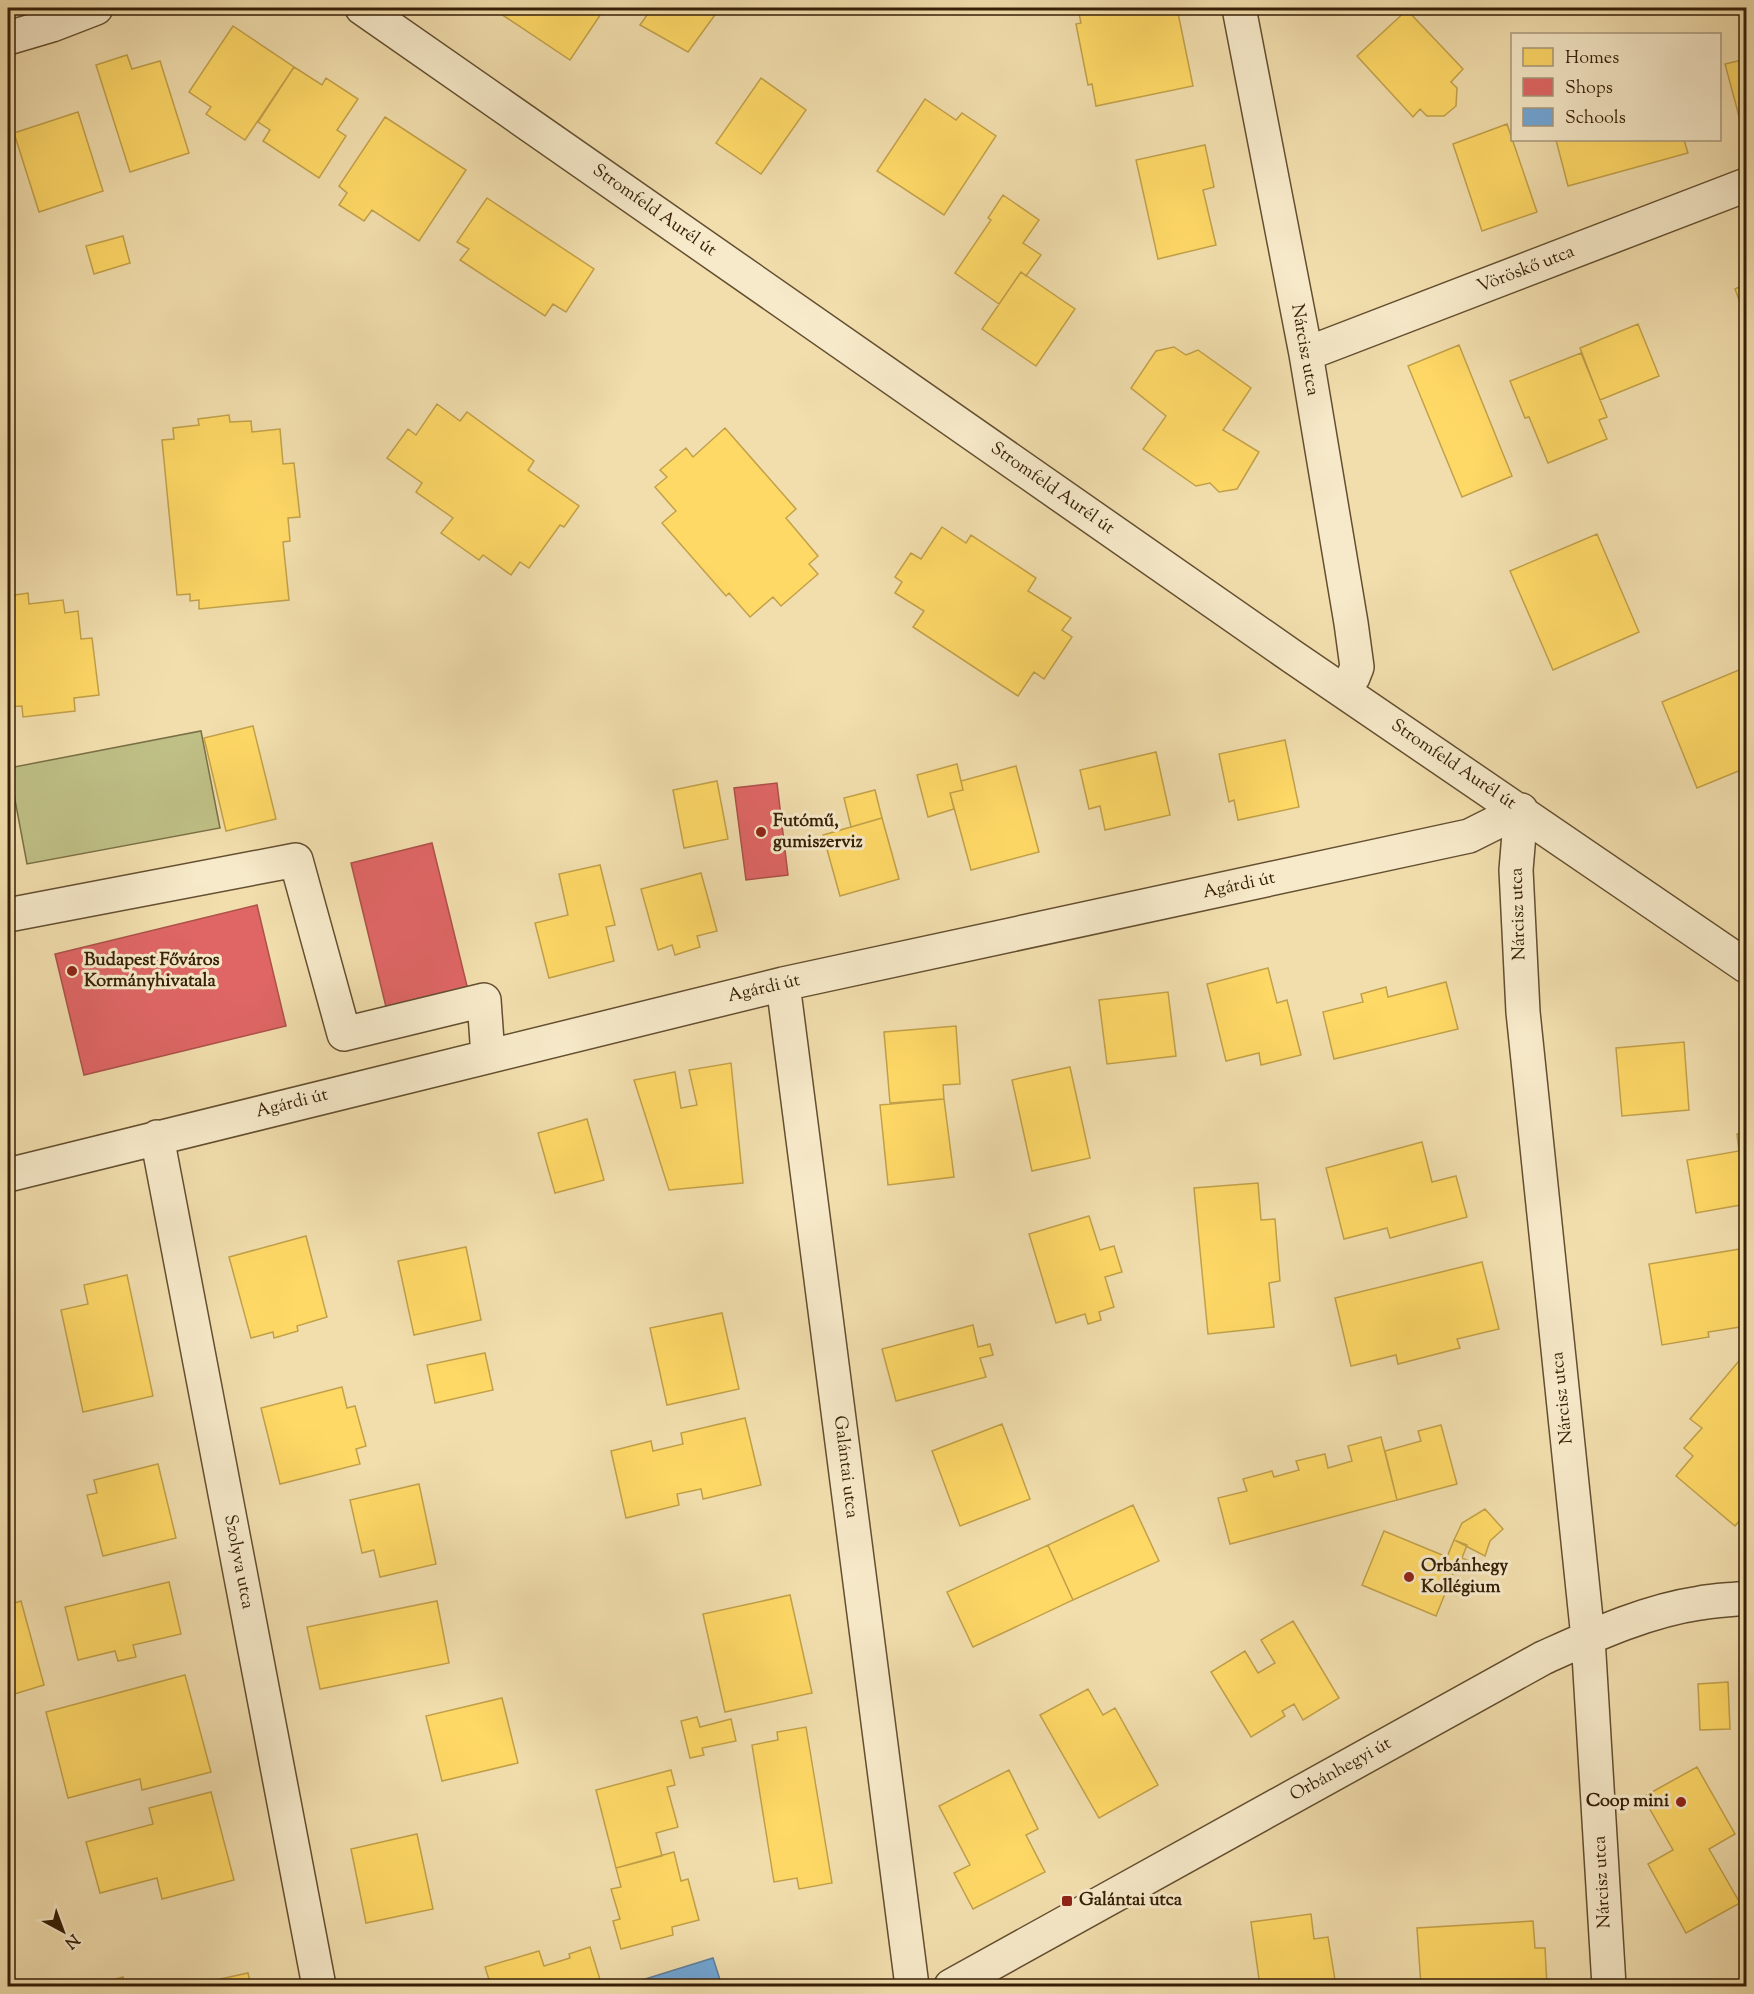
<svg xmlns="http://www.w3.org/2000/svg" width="1754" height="1994" viewBox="0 0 1754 1994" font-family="'Sorts Mill Goudy',serif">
<rect width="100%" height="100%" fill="#f2dead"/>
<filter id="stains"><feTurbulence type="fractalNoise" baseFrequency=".00333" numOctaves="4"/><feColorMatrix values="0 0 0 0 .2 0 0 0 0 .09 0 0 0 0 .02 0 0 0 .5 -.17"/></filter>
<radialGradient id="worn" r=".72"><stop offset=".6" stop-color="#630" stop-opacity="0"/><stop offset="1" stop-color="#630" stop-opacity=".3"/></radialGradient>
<path fill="#bfc086" stroke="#7a7046" stroke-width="1.5" d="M201,731L220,828L27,864L9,768Z"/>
<path fill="#ffd966" stroke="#c2a14a" stroke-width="1.5" d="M492,8H605L570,60Z
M652,8H720L688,52L640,25Z
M1078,8H1177L1193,86L1096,106L1092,84L1088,85L1076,24L1081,23Z
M1407,10L1463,69L1451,82L1457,88L1456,106L1444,116H1427L1420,109L1413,117L1357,56Z
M233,26L294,67L245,140L206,114L211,107L189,92Z
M127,55L132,69L160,61L189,153L130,172L96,65Z
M1746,59V130L1743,131L1725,64Z
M294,67L322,85L326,78L358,99L337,130L346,136L319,178L263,141L270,130L258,122Z
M761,78L806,110L761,174L716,143Z
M925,99L956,120L962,113L996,136L944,215L877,171Z
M78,112L103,191L39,212L14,133Z
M385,117L466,170L419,241L372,210L364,221L339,205L347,193L339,186Z
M1507,124L1537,212L1482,231L1453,144Z
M1556,140H1684L1688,153L1568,186Z
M1205,145L1214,187L1203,190L1216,245L1158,259L1136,160Z
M1003,195L1039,220L1023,243L1041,255L1026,276L1021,272L999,304L955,273L991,220L988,218Z
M487,198L594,269L566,312L553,304L545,316L460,260L469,249L457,242Z
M123,236L130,263L94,274L86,246Z
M1021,272L1075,309L1036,366L982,329Z
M1746,284V318L1735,289Z
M1638,324L1659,376L1600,400L1580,348Z
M1459,345L1512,476L1462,497L1408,366Z
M1174,347L1186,355L1198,350L1251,388L1223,430L1259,452L1237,489L1219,492L1210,483L1196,486L1143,449L1166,416L1131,388L1156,351Z
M1581,353L1607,417L1599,420L1607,439L1548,463L1529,417L1525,418L1510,381Z
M437,404L460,421L467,412L534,461L528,470L579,506L564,527L560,525L529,568L520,562L511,575L483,555L479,560L441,533L453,518L416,492L422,483L387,458L408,429L416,435Z
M229,415L230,422L251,421L252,432L280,429L283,464L294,463L300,517L288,518L290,541L283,542L289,600L199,609V600L190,601V594L177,595L162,440L174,439L173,428L199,425L198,419Z
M725,428L796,509L786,518L818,556L809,564L818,574L781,606L773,597L750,617L729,593L726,596L662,523L676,511L655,487L667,477L660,470L686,448L693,457Z
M942,527L966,543L971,535L1036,578L1028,591L1071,618L1062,630L1072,637L1044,679L1034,672L1018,696L913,627L924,611L895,593L902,582L895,577L911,553L921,559Z
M1597,534L1639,632L1553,670L1510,571Z
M28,593L29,604L63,600L65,613L78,611L81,639L92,638L99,695L74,698L75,711L23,717L22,706L8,707V596Z
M1746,667V768L1697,788L1662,702Z
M253,726L276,819L226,831L204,738Z
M1285,740L1299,807L1238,820L1234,800L1229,802L1219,754Z
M1156,752L1170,815L1105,830L1100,806L1089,809L1080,770Z
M957,764L963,790L950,793L954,809L928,817L917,775Z
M1016,766L1039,852L971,870L950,793L963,790L961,781Z
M717,781L728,839L684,848L673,790Z
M875,790L882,818L851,827L844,798Z
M882,818L899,879L840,896L823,835Z
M600,865L615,925L606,927L614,961L549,978L535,923L568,915L559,874Z
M701,873L717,931L697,936L700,947L675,955L672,945L658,950L641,889Z
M1268,968L1277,1003L1287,1000L1301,1055L1261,1065L1259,1053L1226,1061L1207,984Z
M1446,982L1458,1029L1334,1059L1323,1012L1363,1002L1361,994L1386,987L1388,997Z
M1168,992L1176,1056L1107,1064L1099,1000Z
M956,1026L960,1084L943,1085L944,1099L890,1103L884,1032Z
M1684,1042L1689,1110L1622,1116L1616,1048Z
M731,1063L743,1183L669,1190L634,1080L675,1072L681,1108L697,1105L689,1070Z
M1070,1067L1090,1158L1032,1171L1012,1080Z
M944,1099L954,1177L888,1185L880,1105Z
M587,1119L604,1180L555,1193L538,1133Z
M1746,1133V1204L1696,1213L1687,1160L1739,1151L1737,1134Z
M1422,1142L1432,1182L1456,1176L1467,1217L1390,1238L1387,1228L1344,1239L1326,1168Z
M1258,1183L1261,1220L1275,1219L1280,1281L1269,1283L1274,1327L1208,1334L1194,1188Z
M1089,1216L1100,1250L1114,1246L1122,1272L1105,1277L1114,1307L1099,1312L1101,1320L1088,1324L1085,1314L1056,1323L1029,1234Z
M306,1236L327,1317L297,1326L298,1331L274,1338L273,1332L251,1338L229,1257Z
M466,1247L481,1320L414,1335L398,1261Z
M1746,1248V1326L1708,1332L1709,1337L1662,1345L1649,1264Z
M1482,1262L1499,1329L1457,1339L1460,1348L1398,1364L1396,1355L1351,1366L1335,1298Z
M127,1275L153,1396L83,1412L61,1310L88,1304L84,1285Z
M722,1313L739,1389L667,1405L650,1328Z
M973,1325L978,1347L990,1344L993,1355L980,1358L986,1377L896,1401L882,1349Z
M485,1353L493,1390L435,1403L427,1365Z
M1744,1355L1746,1357V1513L1735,1526L1676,1476L1693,1456L1684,1448L1702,1428L1690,1419Z
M342,1387L347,1408L355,1406L366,1446L356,1449L360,1464L280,1484L261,1408Z
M745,1418L761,1485L703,1499L701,1489L677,1494L679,1505L626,1518L611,1451L651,1441L653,1451L683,1444L681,1433Z
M1002,1424L1030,1499L960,1526L932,1451Z
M1441,1425L1457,1484L1397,1500L1385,1451L1421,1441L1418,1431Z
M1381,1437L1397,1500L1230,1544L1218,1498L1247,1491L1243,1479L1272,1471L1274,1477L1299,1470L1296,1461L1325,1454L1328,1468L1352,1461L1348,1446Z
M158,1464L176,1538L103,1556L87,1495L97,1493L94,1480Z
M419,1484L436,1564L380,1577L374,1550L362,1553L350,1500Z
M1133,1505L1159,1561L1073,1600L1048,1545Z
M1485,1509L1503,1529L1490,1541L1485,1556L1454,1540L1462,1523Z
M1384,1531L1447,1557L1454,1540L1467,1545L1462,1558L1469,1561L1467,1568L1457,1564L1436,1616L1362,1585Z
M1048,1545L1073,1600L973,1647L947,1592Z
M169,1582L181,1634L133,1645L136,1657L118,1661L115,1651L78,1660L65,1607Z
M790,1595L812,1693L725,1712L703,1614Z
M21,1601L44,1685L8,1696V1605Z
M437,1601L449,1663L320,1689L307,1627Z
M1293,1621L1339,1698L1303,1720L1294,1704L1282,1711L1285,1716L1251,1737L1211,1672L1245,1651L1258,1673L1275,1663L1261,1640Z
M185,1675L211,1772L142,1790L140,1779L68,1798L46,1712Z
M1728,1682L1730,1729L1700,1730L1698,1684Z
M1088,1689L1103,1715L1115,1708L1158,1785L1099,1818L1040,1715Z
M502,1698L518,1763L442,1781L426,1716Z
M697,1717L700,1727L731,1719L736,1741L702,1748L704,1755L690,1758L681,1721Z
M806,1727L832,1883L799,1889L797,1878L774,1882L752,1745L778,1740L777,1732Z
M1697,1767L1735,1834L1709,1849L1740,1903L1686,1933L1648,1864L1673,1850L1643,1797Z
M671,1770L675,1785L667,1787L678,1827L656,1833L662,1856L616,1868L596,1790Z
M1009,1770L1038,1829L1026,1835L1045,1872L973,1909L954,1873L970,1865L939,1806Z
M211,1792L234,1880L162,1899L157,1878L100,1893L86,1842L153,1824L149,1808Z
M417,1834L433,1909L366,1923L351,1849Z
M674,1852L681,1881L688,1879L699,1920L672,1927L673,1935L621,1949L613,1921L620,1919L611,1889L621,1887L616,1868Z
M1311,1914L1314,1939L1328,1937L1336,1986H1260L1251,1922Z
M1533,1921L1535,1948H1545L1547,1986H1421L1417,1928Z
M590,1947L602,1986H491L485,1967L539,1951L544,1966L570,1958L569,1954Z
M248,1973L251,1986H197V1984Z
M123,1977L126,1986H93Z"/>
<path fill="#e06666" stroke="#ad514a" stroke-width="1.5" d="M777,783L788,875L746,880L734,788Z
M432,843L468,990L387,1011L351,863Z
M257,905L286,1026L84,1075L55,954Z"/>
<path fill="#6fa8dc" stroke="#5e7f9c" stroke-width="1.5" d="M713,1958L722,1986H644L642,1980Z"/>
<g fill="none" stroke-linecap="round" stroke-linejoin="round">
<defs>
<path id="minor" d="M362,8L1293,657L1746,966
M1239,8L1306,354L1351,623L1357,667L1353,677L1343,691
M8,38L52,25L96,8
M1306,354L1746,185
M1521,810L1516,870L1523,1012L1588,1638L1609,1986
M8,915L296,860L344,1034L484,1000L488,1056
M783,984L912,1986
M157,1137L319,1986
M8,1175L783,984L1469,836L1521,810
M951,1986L1543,1658C1592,1636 1645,1611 1700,1603C1715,1600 1731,1600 1746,1598"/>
</defs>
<use href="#minor" stroke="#644f30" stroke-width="36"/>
<use href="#minor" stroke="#f7eaca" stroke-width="33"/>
</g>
<g fill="#8f2418" stroke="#f7eaca" stroke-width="2">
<circle cx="761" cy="832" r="6"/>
<circle cx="72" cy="971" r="6"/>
<circle cx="1409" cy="1577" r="6"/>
<circle cx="1681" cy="1802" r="6"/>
<rect x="1061" y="1895" width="12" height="12" rx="3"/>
</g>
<g text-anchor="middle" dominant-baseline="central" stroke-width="6" stroke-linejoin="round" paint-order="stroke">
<g font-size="18" fill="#351f07" stroke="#f7eaca">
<text transform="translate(654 211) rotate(35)">Stromfeld Aurél út</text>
<text transform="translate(1526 270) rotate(-21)">Vöröskő utca</text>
<text transform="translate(1304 350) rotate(80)">Nárcisz utca</text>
<text transform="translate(1052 489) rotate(35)">Stromfeld Aurél út</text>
<text transform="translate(1453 765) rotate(34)">Stromfeld Aurél út</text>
<text transform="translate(1239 886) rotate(-12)">Agárdi út</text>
<text transform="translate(1519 914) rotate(-92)">Nárcisz utca</text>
<text transform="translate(764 989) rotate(-13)">Agárdi út</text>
<text transform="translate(292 1104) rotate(-14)">Agárdi út</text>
<text transform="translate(1563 1398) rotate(-96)">Nárcisz utca</text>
<text transform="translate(845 1467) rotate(83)">Galántai utca</text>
<text transform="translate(238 1562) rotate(79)">Szolyva utca</text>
<text transform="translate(1341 1770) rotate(-29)">Orbánhegyi út</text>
<text transform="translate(1603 1882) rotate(-93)">Nárcisz utca</text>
</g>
<g font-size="18" font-weight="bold" fill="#351f07" stroke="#f7eaca" text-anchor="start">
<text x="773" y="822">Futómű,<tspan x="773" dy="21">gumiszerviz</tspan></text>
<text x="84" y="961">Budapest Főváros<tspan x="84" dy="21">Kormányhivatala</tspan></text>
<text x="1421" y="1567">Orbánhegy<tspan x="1421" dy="21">Kollégium</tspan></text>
<text x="1669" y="1802" text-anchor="end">Coop mini</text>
<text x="1079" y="1901">Galántai utca</text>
</g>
</g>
<rect width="1754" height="1994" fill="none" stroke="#f2dead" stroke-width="30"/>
<rect x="9" y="9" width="1736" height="1976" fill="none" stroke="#351f07" stroke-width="3"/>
<rect x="15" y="15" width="1724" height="1964" fill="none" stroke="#351f07" stroke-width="1.5"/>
<rect x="1511" y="33" width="210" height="108" fill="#f7eaca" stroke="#a9997c" stroke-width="1.5"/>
<rect x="1523" y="48" width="30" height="18" fill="#ffd966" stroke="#a9997c" stroke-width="1.5"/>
<text x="1565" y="63" font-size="18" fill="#351f07">Homes</text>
<rect x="1523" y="78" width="30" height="18" fill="#e06666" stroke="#a9997c" stroke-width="1.5"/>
<text x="1565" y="93" font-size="18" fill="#351f07">Shops</text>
<rect x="1523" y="108" width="30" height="18" fill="#6fa8dc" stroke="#a9997c" stroke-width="1.5"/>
<text x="1565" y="123" font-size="18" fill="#351f07">Schools</text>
<g transform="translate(63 1931) rotate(139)" stroke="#f7eaca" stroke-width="4.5" paint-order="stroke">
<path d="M0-4.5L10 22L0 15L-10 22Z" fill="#351f07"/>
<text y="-9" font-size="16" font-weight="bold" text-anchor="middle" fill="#351f07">N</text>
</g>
<rect width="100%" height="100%" filter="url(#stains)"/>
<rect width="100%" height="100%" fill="url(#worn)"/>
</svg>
